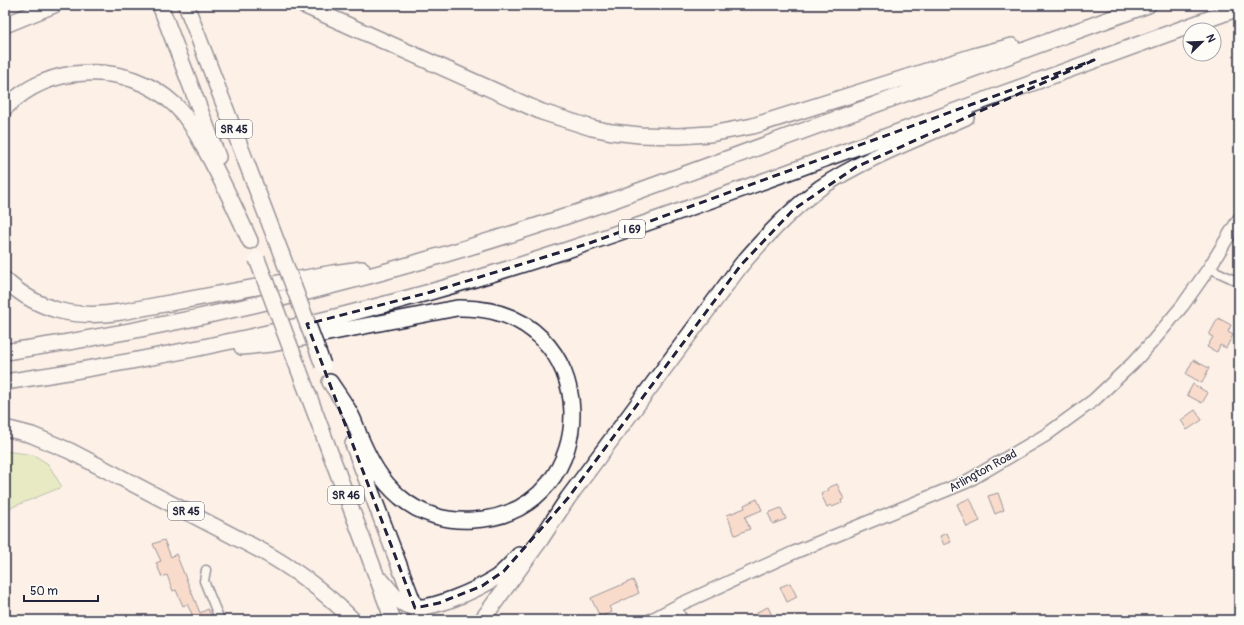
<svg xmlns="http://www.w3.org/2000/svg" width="1244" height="625" viewBox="0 0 1244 625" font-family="Pangolin,sans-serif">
<rect width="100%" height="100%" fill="#fcf0e7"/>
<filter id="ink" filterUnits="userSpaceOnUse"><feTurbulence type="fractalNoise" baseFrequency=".025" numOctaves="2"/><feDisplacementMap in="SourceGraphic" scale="8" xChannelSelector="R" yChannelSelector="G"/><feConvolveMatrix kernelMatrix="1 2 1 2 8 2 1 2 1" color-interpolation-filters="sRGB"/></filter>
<g filter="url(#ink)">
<path fill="#cee398" stroke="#78826a" d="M5,451L34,455L48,464L62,487L5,510Z"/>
<path fill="#f7c2a9" stroke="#22223b" d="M1218,318L1231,325L1228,332L1233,335L1226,348L1220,345L1217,352L1207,347L1213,337L1209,335Z
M1193,360L1209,368L1202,383L1186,374Z
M1193,384L1208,393L1202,403L1187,395Z
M1195,410L1202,420L1187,430L1181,420Z
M837,484L844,499L841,500L842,503L832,507L831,505L827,507L821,494L829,490L828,488Z
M998,493L1004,510L995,514L988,496Z
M970,498L980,521L967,527L957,504Z
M757,499L762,510L745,517L750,529L735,535L727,515L745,508L744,505Z
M781,508L786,519L773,524L768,513Z
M947,533L951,542L944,545L940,536Z
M164,540L171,557L176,554L200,613L208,609L213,620H185L193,616L187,604L183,606L176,590L173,591L167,575L162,577L156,563L161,561L153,544Z
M633,580L639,593L609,607L612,612L600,617L591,598Z
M790,583L797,597L787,602L780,587Z
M768,607L774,620H761L757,612Z"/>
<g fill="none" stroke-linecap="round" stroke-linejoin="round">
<defs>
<path id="street" d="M1209,268L1239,282
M206,570L204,581L220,620
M677,606L683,620"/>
<path id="secondary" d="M651,620L681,604L793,553L966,482L1046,435L1094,400L1133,363L1153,341L1183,305L1209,268L1239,219"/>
<path id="highway" d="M160,5L218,157
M186,5L281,253
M303,5L542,112L592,128L612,132L640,135L678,136L710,134L753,126L974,56L1012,46
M5,25L54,5
M5,108C27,86 55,74 86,73C119,71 152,83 175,105C189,118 197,135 206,151C222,180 236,210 250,241
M5,280C40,312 76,319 121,312L333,273L362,269
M242,347L272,344L457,308C607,304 608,513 473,520C447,522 419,514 400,497C380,480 370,460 360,437C357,430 355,422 351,415C345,403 337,393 330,382
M5,352C212,322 416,269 614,200L1148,5
M299,370L393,620
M5,382C148,361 291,331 430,292C566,254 698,205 830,157C966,107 1103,57 1239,8
M5,428L32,435L70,451L260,550C295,569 325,592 353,620
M353,444L420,620
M382,581C390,590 398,603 409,606C429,613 480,588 497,577C505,571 512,563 519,555
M482,620L541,539L568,498L741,265C765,237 790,210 820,188C865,158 917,139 966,117"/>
</defs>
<use href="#street" stroke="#22223b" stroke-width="11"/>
<use href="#secondary" stroke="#22223b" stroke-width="15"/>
<use href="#highway" stroke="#22223b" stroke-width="18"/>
<use href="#street" stroke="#fdfcf7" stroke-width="8"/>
<use href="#secondary" stroke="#fdfcf7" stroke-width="12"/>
<use href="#highway" stroke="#fdfcf7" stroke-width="15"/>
<defs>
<path id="highway-bridge" d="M281,253L323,365
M257,259L299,370"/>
</defs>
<use href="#highway-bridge" stroke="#22223b" stroke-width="18" stroke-linecap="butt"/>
<use href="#highway-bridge" stroke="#fdfcf7" stroke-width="15"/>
</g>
</g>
<path d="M0 0H1244V625H0ZM1094,60L856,167L794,209L741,265L568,498L504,571L482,586L439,603L415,608L307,324L431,292L587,244Z" fill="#fcf0e7" fill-opacity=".55" fill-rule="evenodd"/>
<path fill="none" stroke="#22223b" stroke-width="3" stroke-dasharray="8 5" stroke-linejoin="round" d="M1094,60L856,167L794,209L741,265L568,498L504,571L482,586L439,603L415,608L307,324L431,292L587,244Z"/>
<g text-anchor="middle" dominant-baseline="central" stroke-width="3" stroke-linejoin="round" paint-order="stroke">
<g fill="#fdfcf7" stroke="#646373" stroke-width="1">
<rect x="216" y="120" width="36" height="18" rx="3"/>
<rect x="619" y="220" width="26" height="18" rx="3"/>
<rect x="328" y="486" width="36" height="18" rx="3"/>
<rect x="168" y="502" width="36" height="18" rx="3"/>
</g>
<g font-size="11" font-weight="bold" fill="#22223b">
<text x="234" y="129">SR 45</text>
<text x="632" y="229">I 69</text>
<text x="346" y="495">SR 46</text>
<text x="186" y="511">SR 45</text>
</g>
<g font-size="12" fill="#22223b" stroke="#fdfcf7">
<text transform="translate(983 471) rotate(-29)">Arlington Road</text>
</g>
</g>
<rect width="1244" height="625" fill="none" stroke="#fdfcf7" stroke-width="20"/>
<rect x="10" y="10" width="1224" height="605" fill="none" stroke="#22223b" stroke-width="1.5" filter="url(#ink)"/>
<g transform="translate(1202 42) rotate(67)"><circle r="19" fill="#fdfcf7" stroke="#a5a5ac"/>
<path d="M0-3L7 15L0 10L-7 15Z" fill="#22223b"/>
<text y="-6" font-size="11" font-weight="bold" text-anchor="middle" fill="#22223b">N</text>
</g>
<path d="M24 595v6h74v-6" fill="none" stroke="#22223b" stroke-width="2"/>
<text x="30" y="595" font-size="12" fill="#22223b" stroke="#fdfcf7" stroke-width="3" paint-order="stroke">50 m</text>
</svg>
